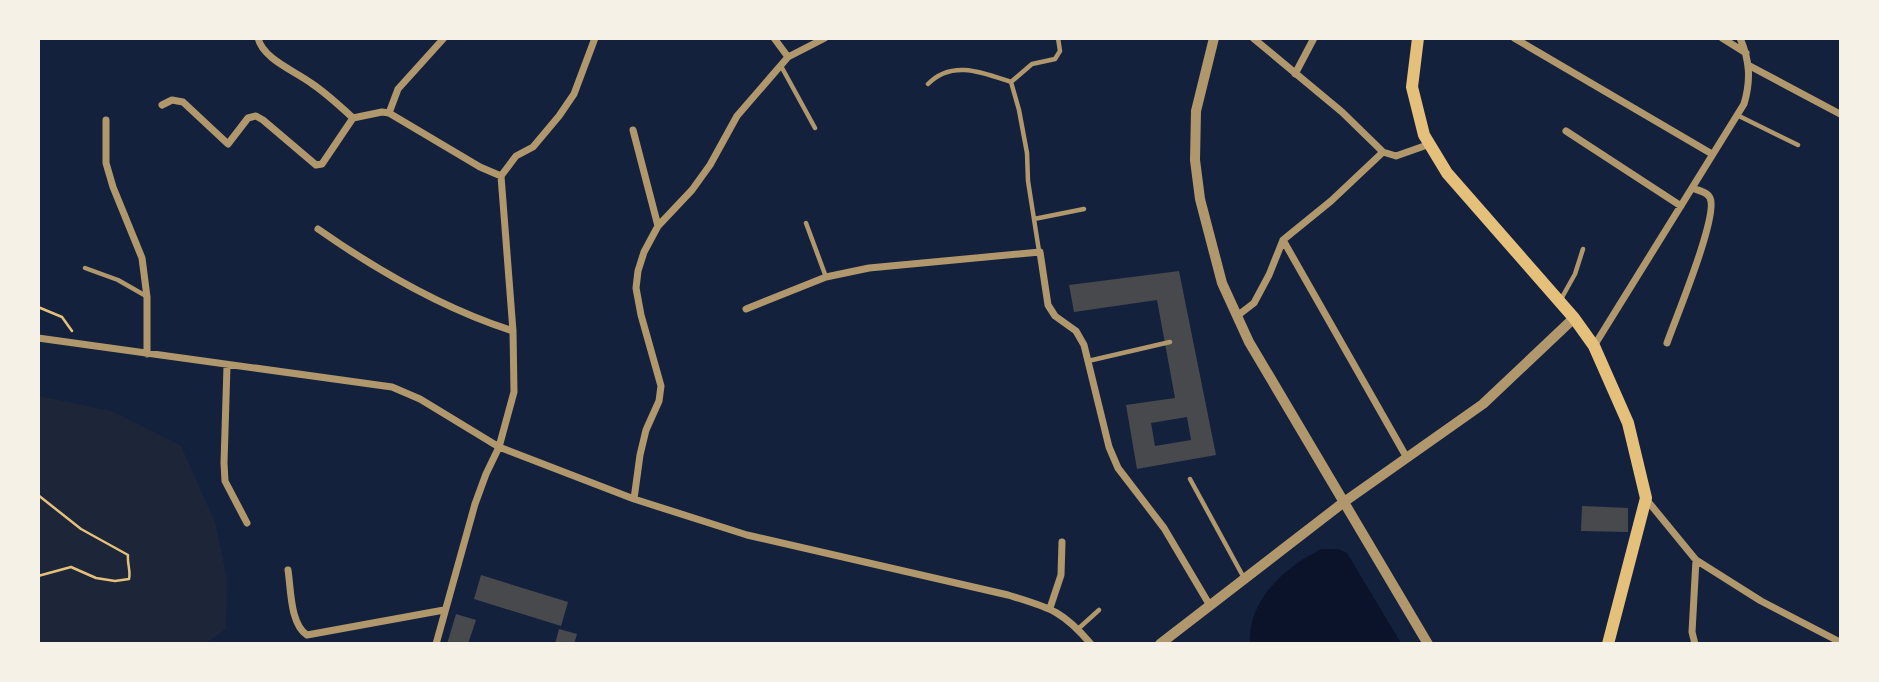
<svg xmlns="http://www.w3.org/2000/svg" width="1879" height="682" viewBox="0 0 1879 682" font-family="'Roboto Condensed',sans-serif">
<rect width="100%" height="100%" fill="#14213d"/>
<path fill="#1d2539" d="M39,396L111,411L181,446L215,522L227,579L226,629L206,643L39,644Z"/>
<path fill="#0b132b" d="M1321,549H1338L1347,553L1401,643H1250C1247,601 1285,567 1321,549Z"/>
<path fill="#48494c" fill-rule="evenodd" d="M1179,271L1216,455L1137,469L1126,405L1175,398L1157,300L1074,312L1069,285ZM1187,417L1191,440L1155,446L1151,423Z
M1582,506L1628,508V532L1581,531Z
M481,575L568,602L561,626L474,599Z
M456,614L476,620L468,644H447Z
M559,629L577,634L574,644H555Z"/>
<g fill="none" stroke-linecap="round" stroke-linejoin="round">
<path stroke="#e5c07b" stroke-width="2.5" d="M38,307L62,317L72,331
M38,495L81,529L128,555C127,564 131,571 129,579L115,581L96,578L71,567L38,576"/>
<path stroke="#b1986c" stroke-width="4.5" d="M781,66L815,128
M928,84C952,59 984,73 1011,82
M1737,115L1798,145
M1034,219L1084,209
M806,223L826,277
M1039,251L1028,181L1027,153L1019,110L1011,82L1032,64L1055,59L1060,51L1058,38
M85,268L118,280L146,296
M1560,301L1575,274L1583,249
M1088,361L1170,342
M1190,479L1244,578
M1078,629L1099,610"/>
<path stroke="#b1986c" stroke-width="7" d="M258,38C263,59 295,71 311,83C326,93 340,106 353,118L382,112L389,113L480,167L501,176
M774,38L788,57
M1253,38L1342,112L1383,152L1396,156L1430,144
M1514,38L1712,154
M1722,38L1746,53
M1748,65L1840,114
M1295,74L1314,38
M162,105L172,100L183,102L228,144L248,118L256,116L263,120L316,165L322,164L353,118
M389,113L398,89L444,38
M106,120V163L113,187L142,258L147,297V354
M633,130L658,226
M1566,131L1681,206
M318,229C378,271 444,309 513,331
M1283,240L1407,458
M746,309L826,277L869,268L1040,252L1048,305L1055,316L1076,331L1084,345L1109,447L1118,468L1164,528L1209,604
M1237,316L1254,303L1269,275L1283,240L1331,201L1383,152
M38,338L392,387L420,399L499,447L634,499L747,535L1008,595C1050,608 1062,610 1091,644
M1667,343C1675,320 1719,215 1710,198C1708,192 1697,190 1692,188
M1594,346L1744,104C1751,80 1750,61 1740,38
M227,366L224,463L225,481L247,523
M634,499L640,455L646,430L659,401L661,386L641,315L636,288L638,271L644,252L658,226L692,190L710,165L737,116L788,57L825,38
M1646,499L1696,560L1761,601L1840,642
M288,570C291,589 290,624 307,635L444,610
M1050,608L1061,575L1062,542
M436,644L475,504L486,474L499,447L514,392L513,331L501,176L516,156L533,147L559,116L574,94L595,38
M1695,644L1692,632L1696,560"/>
<path stroke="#b1986c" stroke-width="10" d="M1214,38L1196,111L1195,160L1200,199L1222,283L1249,342L1428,644
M1160,644L1344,502L1483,404L1574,318"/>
<path stroke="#e5c07b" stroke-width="12" d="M1418,38L1412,87L1424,135L1447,173L1574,318L1594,346L1628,423L1646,498L1608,644"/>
</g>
<rect width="1879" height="682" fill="none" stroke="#f6f1e7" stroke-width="80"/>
</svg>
